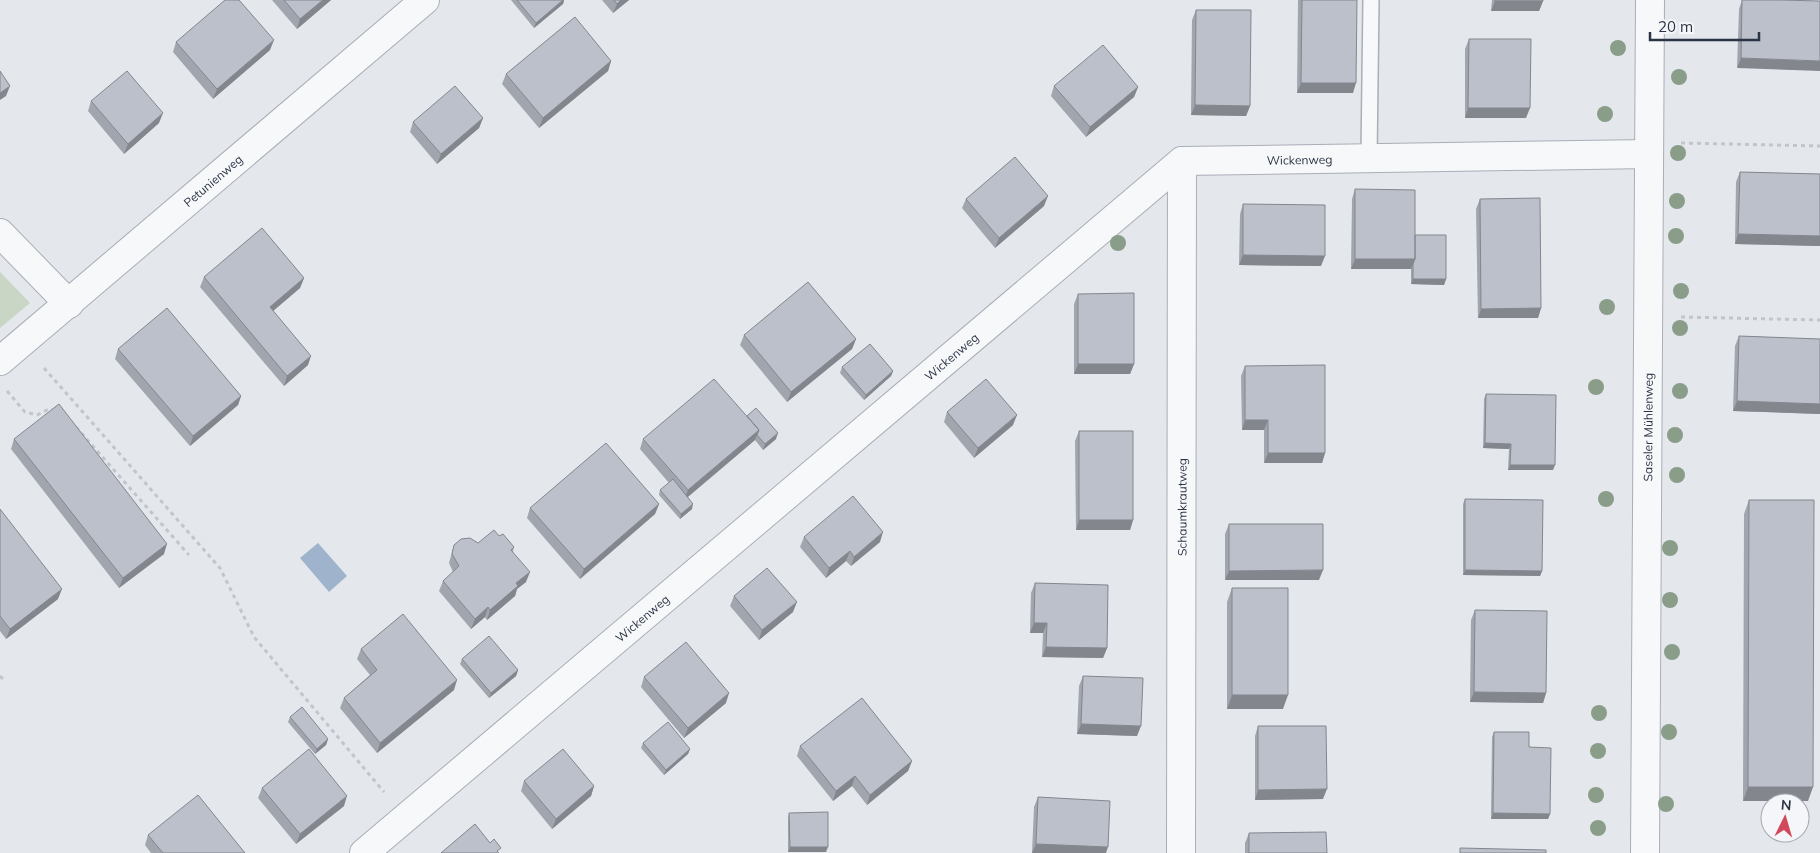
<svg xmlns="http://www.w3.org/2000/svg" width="1820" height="853" viewBox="0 0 1820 853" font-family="Mulish,sans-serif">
<rect width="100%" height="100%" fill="#e4e7ec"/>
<path fill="#c9d6c5" d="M0,272L30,303L0,328Z"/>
<path fill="#9fb4cc" d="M318,543L347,576L329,592L300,558Z"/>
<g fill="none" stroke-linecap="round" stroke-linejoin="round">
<defs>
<path id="lane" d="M1369,158L1371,0"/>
<g id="street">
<path d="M0,233L69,304"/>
<path id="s1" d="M0,361L425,0"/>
<path id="s2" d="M364,853L1182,161L1649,154"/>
<path id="s3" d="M1181,853L1182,161"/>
<path id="s4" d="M1645,853L1650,0"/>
</g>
</defs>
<use href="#lane" stroke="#a9aeb7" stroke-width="18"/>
<use href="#street" stroke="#a9aeb7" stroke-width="30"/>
<path stroke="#c2c5cb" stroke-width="3" stroke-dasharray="4 4" stroke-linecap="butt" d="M1681,143L1820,146
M1681,317L1820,320
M44,368L220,568L254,637L384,792
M7,391L25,412L37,415L49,409L54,410
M76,427L189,555
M0,676L3,679"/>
<use href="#lane" stroke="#f7f8fa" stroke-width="15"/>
<use href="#street" stroke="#f7f8fa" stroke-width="28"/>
</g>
<g fill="#899d89">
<circle cx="1618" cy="48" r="8"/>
<circle cx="1679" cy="77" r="8"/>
<circle cx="1605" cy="114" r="8"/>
<circle cx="1678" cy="153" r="8"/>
<circle cx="1677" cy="201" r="8"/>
<circle cx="1676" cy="236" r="8"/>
<circle cx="1118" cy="243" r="8"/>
<circle cx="1681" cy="291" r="8"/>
<circle cx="1607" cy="307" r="8"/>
<circle cx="1680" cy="328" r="8"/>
<circle cx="1596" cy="387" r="8"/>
<circle cx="1680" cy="391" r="8"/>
<circle cx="1675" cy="435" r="8"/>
<circle cx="1677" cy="475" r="8"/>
<circle cx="1606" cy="499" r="8"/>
<circle cx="1670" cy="548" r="8"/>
<circle cx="1670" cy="600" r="8"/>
<circle cx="1672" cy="652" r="8"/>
<circle cx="1599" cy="713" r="8"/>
<circle cx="1669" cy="732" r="8"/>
<circle cx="1598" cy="751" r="8"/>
<circle cx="1596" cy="795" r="8"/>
<circle cx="1666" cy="804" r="8"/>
<circle cx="1598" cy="828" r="8"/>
</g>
<path fill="#a1a5ae" d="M272,0H331L297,29Z
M511,0H564L563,4L534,28Z
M602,0H629L613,13Z
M1298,0H1357L1353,93H1297Z
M1492,0H1543V1L1539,11H1491Z
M1742,0H1780L1737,68L1739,9Z
M1196,10L1250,106L1246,116L1191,115L1192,20Z
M1469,39L1526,118H1465V49Z
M176,42L270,50L213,99L173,52Z
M611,61L608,71L539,128L502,84L506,74Z
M1054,86L1138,87L1134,97L1086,137L1051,96Z
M91,101L159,123L124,154L88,111Z
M483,118L479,128L437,164L410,132L413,122Z
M1740,172L1820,174V246L1735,244L1736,182Z
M1355,189L1415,235L1446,279L1444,285L1411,284V269H1351L1352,199Z
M966,199L1044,206L995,248L962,208Z
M1480,199L1541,308L1538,318H1478L1476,209Z
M1243,204L1321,266L1239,265L1240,214Z
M204,277L304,278L300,288L273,311L308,365L284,386L200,287Z
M1078,294L1134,364L1130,374H1074V304Z
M744,335L856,339L852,349L787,402L740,345Z
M1739,336L1820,339V414L1733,411L1735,346Z
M118,349L241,396L238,405L190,446L115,359Z
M1245,366L1325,453L1322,463H1264V430H1242L1241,376Z
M842,367L893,371L891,376L864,400L840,373Z
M1486,394L1553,470H1508L1509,449L1483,448L1484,399Z
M947,412L1013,425L974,458L944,422Z
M747,416L776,439L763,450L755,440L688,497L692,509L680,519L659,495L660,490L669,483L640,449L643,439Z
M1079,431L1133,520L1130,530H1076L1075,441Z
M14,439L164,554L119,588L11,449Z
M1465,499L1542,571L1540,576L1463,575V504Z
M1749,500L1808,801H1743L1744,514Z
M659,504L655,514L580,579L527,518L530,508Z
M0,509L58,599L6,639L0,631Z
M1229,524L1319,580H1225V534Z
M499,536L514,547L513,552L526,582L517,589L515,596L487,620L485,617L471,629L439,591L443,581L453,572L449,563L454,545L478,543Z
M804,537L880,542L851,566L846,561L826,578L800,547Z
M1035,583L1107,648L1103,658L1042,657L1043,633H1030L1031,593Z
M1232,588L1283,709H1227V602Z
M734,596L793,612L759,640L730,606Z
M1475,610L1546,693L1543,703L1470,702L1471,620Z
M361,649L454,690L377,753L340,708L344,698L370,675L357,659Z
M462,659L518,670L516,676L489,698L460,664Z
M1083,676L1137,736L1077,734L1079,686Z
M644,677L726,703L684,738L641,687Z
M290,717L328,739L326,745L315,754L288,722Z
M1258,726L1323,799L1255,800V736Z
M1494,732L1529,747L1550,814L1548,819H1491L1492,737Z
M643,743L690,749L688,754L664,775L641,748Z
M800,746L912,761L908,771L867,805L852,786L833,801L797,756Z
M524,781L594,786L591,796L552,829L521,791Z
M262,788L344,806L296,844L258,798Z
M1038,797L1106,853H1032L1034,807Z
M789,813L826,852H788V818Z
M1249,833L1327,853H1245V843Z
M148,835L245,853H151L145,845Z"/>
<path fill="#83868d" d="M323,0H331L297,29L300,19Z
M563,0H564L563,4L534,28L536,23Z
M621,0H629L613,13L617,4Z
M1495,1H1543L1539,11H1491Z
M274,40L270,50L213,99L217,89Z
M1741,58L1820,61V71L1737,68Z
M611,61L608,71L539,128L543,118Z
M1301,83H1356L1353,93H1297Z
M10,86L6,96L0,100V93Z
M1138,87L1134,97L1086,137L1090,127Z
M1195,105L1250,106L1246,116L1191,115Z
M1468,108H1530L1526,118H1465Z
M163,113L159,123L124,154L128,144Z
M483,118L479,128L437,164L441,154Z
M1048,196L1044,206L995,248L999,238Z
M1738,234L1820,236V246L1735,244Z
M1243,255L1325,256L1321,266L1239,265Z
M1355,259H1415L1411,269H1351Z
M304,278L300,288L266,317L270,307Z
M1413,279H1446L1444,285L1411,284Z
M1541,308L1538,318H1478L1481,309Z
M856,339L852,349L787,402L791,392Z
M311,356L308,365L284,386L287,376Z
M1078,364H1134L1130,374H1074Z
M893,371L891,376L864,400L866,395Z
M241,396L238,405L190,446L193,436Z
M1737,401L1820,404V414L1733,411Z
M1017,415L1013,425L974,458L978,448Z
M1245,420H1268L1264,430H1242Z
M759,430L755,440L684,500L688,490Z
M778,433L776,439L763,450L765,444Z
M1485,443L1511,444L1509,449L1483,448Z
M1268,453H1325L1322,463H1264Z
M1510,465H1555L1553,470H1508Z
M659,504L655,514L580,579L584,569Z
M693,504L692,509L680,519L681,514Z
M1079,520H1133L1130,530H1076Z
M883,532L880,542L851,566L854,557Z
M167,544L164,554L119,588L123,578Z
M850,551L846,561L826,578L829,568Z
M1323,570L1319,580H1225L1229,571Z
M1465,570L1542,571L1540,576L1463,575Z
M530,572L526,582L517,589L515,596L487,620L490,610L516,583Z
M62,589L58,599L6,639L10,629Z
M797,602L793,612L759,640L762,630Z
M488,607L485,617L471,629L475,619Z
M1034,623H1047L1043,633H1030Z
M1046,647L1107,648L1103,658L1042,657Z
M518,670L516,676L489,698L491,693Z
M457,680L454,690L377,753L380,743Z
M1474,692L1546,693L1543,703L1470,702Z
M729,693L726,703L684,738L688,728Z
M1232,695H1288L1283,709H1227Z
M1081,724L1141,726L1137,736L1077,734Z
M328,739L326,745L315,754L317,749Z
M690,749L688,754L664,775L666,770Z
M912,761L908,771L867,805L870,795Z
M855,776L852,786L833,801L836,791Z
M594,786L591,796L552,829L556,819Z
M1748,787H1813L1808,801H1743Z
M1327,789L1323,799L1255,800L1258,790Z
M347,796L344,806L296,844L300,834Z
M1493,813L1550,814L1548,819H1491Z
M1036,844L1108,847L1106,853H1032Z
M790,847H828L826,852H788Z"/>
<path fill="#bbc0ca" stroke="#83868d" d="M225,0H239L274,40L217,89L176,42Z
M284,0H323L300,19Z
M517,0H563L536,23Z
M614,0H621L617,4Z
M1302,0H1357L1356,83H1301Z
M1495,0H1543V1H1495Z
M1742,0H1780L1820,1V61L1741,58Z
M1196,10H1251L1250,106L1195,105Z
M575,17L611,61L543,118L506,74Z
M1469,39H1531L1530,108H1468Z
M1103,45L1138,87L1090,127L1054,86Z
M0,71L10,86L0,93Z
M127,71L163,113L128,144L91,101Z
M455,86L483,118L441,154L413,122Z
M1015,157L1048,196L999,238L966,199Z
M1740,172L1820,174V236L1738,234Z
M1355,189L1415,190V259H1355Z
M1540,198L1541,308L1481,309L1480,199Z
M1243,204L1325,205V256L1243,255Z
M262,228L304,278L270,307L311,356L287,376L204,277Z
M1415,235H1446V279H1413V264L1415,259Z
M808,282L856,339L791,392L744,335Z
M1134,293V364H1078V294Z
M167,308L241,396L193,436L118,349Z
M1739,336L1820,339V404L1737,401Z
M870,344L893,371L866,395L842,367Z
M1325,365V453H1268V420H1245V366Z
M714,379L759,430L688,490L643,439Z
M986,379L1017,415L978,448L947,412Z
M1486,394L1556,395L1555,465H1510L1511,444L1485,443Z
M59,404L167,544L123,578L14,439Z
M756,408L778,433L765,444L757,435L759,430L747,416Z
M1079,431H1133V520H1079Z
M606,443L659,504L584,569L530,508Z
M673,479L693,504L681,514L660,490Z
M853,496L883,532L854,557L850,551L829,568L804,537Z
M1465,499L1543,500L1542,571L1465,570Z
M1749,500H1814L1813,787H1748Z
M0,509L62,589L10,629L0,616Z
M1229,524H1323V570L1229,571Z
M494,530L499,536L503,534L514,547L511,550L530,572L516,583L518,586L490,610L488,607L475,619L443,581L459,566L452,554L454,545L461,539L470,538L478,543Z
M767,568L797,602L762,630L734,596Z
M1035,583L1108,585L1107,648L1046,647L1047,623H1034Z
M1232,588H1288V695H1232Z
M1475,610L1547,611L1546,693L1474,692Z
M403,614L457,680L380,743L344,698L377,670L361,649Z
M489,636L518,670L491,693L462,659Z
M686,642L729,693L688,728L644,677Z
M1083,676L1143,678L1141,726L1081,724Z
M862,698L912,761L870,795L855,776L836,791L800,746Z
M302,707L328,739L317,749L290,717Z
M668,722L690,749L666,770L643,743Z
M1258,726H1326L1327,789L1258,790Z
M1494,732H1529V747L1551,748L1550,814L1493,813Z
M309,749L347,796L300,834L262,788Z
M563,749L594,786L556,819L524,781Z
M198,795L245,853H163L148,835Z
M1038,797L1110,801L1108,847L1036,844Z
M828,812V847H790L789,813Z
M475,824L490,843L494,839L501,848L497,851L499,853H441Z
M1326,832L1327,853H1249V833Z
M1460,848L1546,850V853H1460Z"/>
<g text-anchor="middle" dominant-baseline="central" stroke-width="4" stroke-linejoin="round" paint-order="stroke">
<g font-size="12" fill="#2b3445" stroke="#f4f6f9">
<text stroke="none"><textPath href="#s2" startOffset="1189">Wickenweg</textPath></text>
<text stroke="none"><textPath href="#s1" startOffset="279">Petunienweg</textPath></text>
<text stroke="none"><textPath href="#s2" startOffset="769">Wickenweg</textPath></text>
<text stroke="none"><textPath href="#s4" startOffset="426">Saseler Mühlenweg</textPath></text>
<text stroke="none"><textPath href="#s3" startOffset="346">Schaumkrautweg</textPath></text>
<text stroke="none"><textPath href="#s2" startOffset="364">Wickenweg</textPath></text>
</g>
</g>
<g transform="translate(1785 818) rotate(5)"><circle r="24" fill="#f4f6f9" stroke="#a4a8b1"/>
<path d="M0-4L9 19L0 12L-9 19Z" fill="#d1495b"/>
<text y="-8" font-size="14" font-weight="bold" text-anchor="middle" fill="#2b3445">N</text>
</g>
<path d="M1650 32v8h109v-8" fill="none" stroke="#2b3445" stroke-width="2.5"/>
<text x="1658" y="32" font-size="15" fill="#2b3445" stroke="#f4f6f9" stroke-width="4" paint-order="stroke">20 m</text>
</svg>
